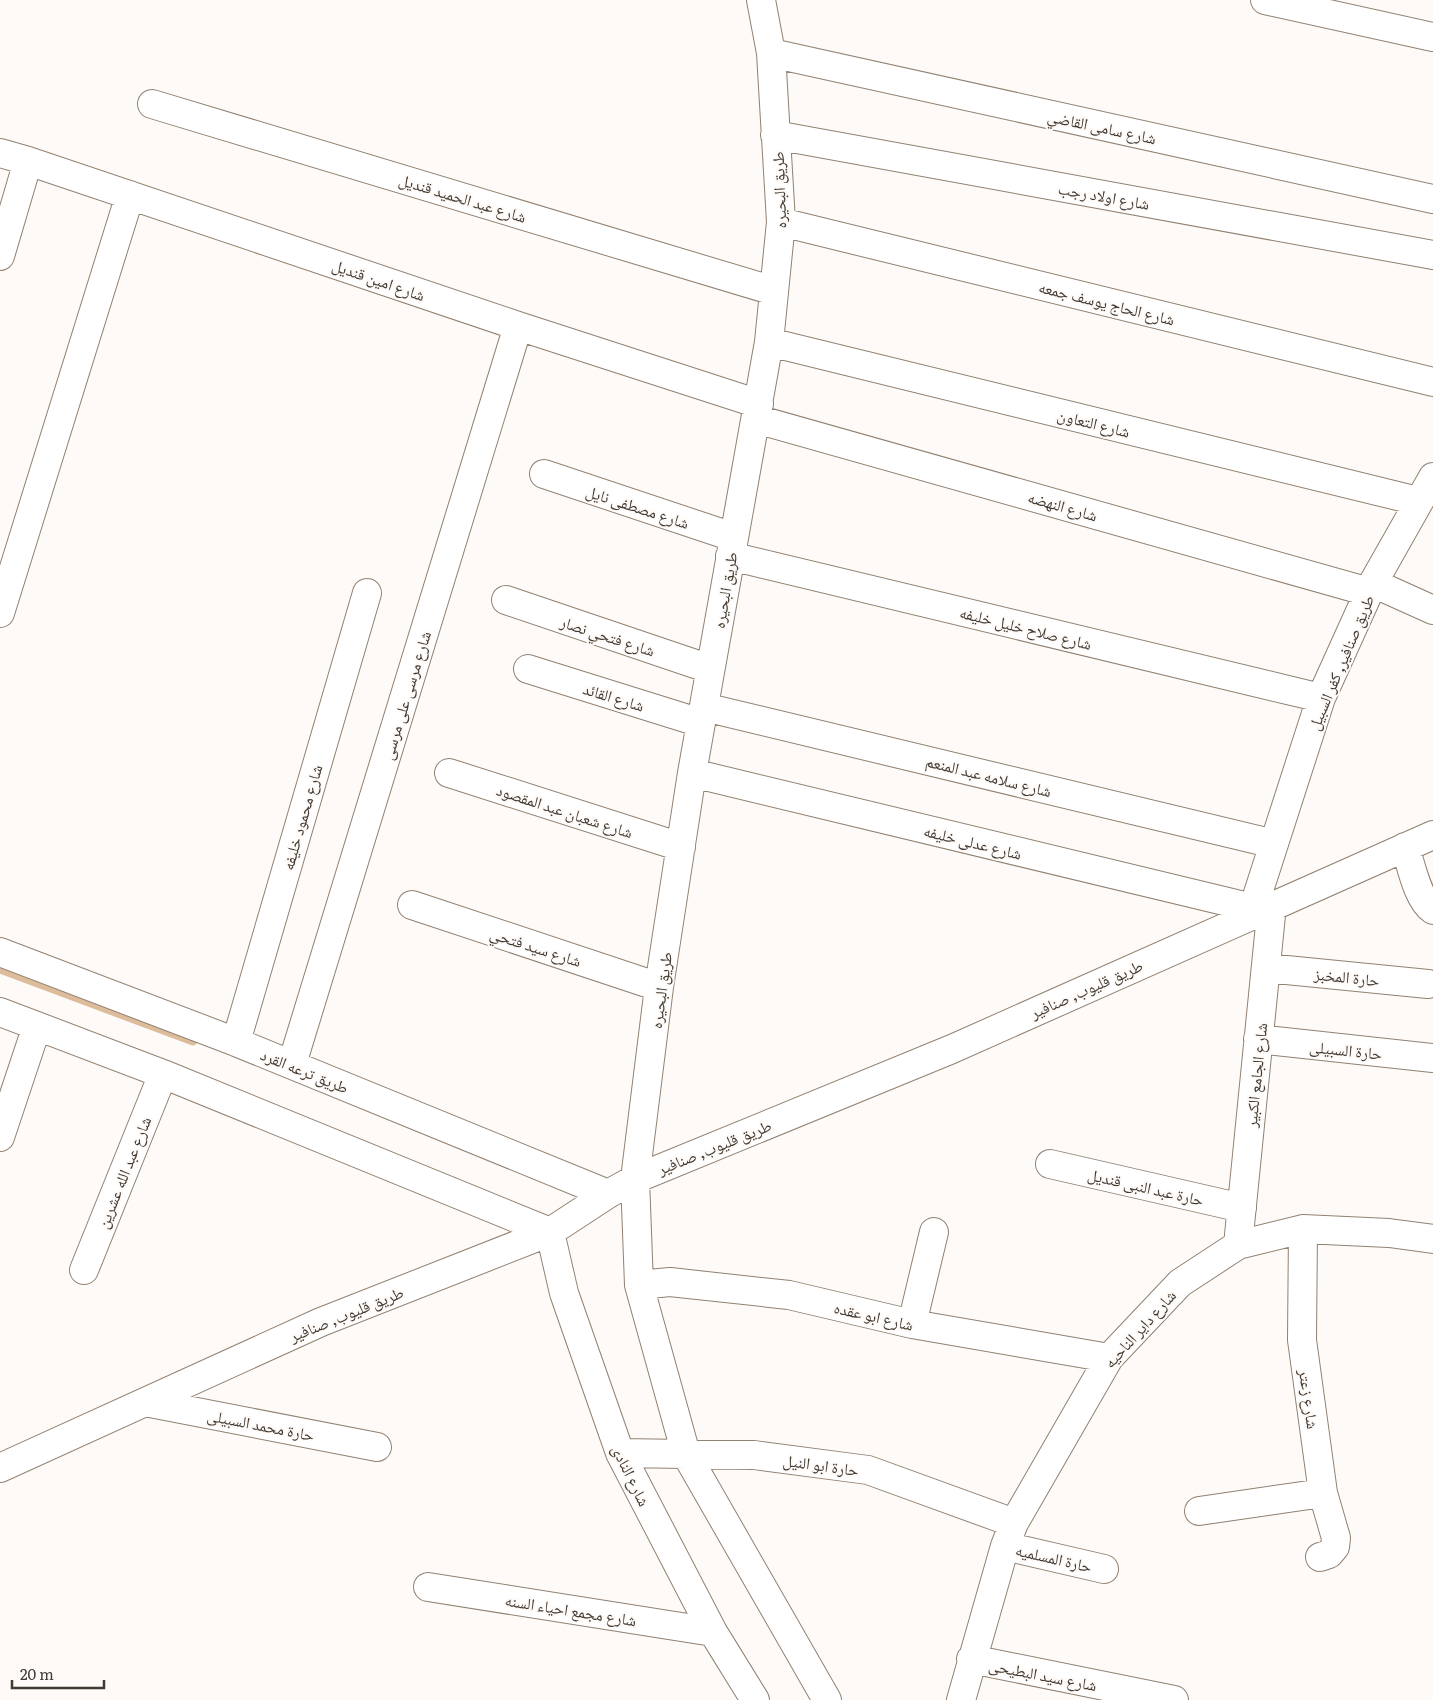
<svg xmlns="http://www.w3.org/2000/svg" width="1433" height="1700" viewBox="0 0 1433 1700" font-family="Literata,'Noto Naskh Arabic',serif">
<rect width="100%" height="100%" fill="#fefaf7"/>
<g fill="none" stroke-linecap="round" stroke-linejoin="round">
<path stroke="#ddbc9b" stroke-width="9" d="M0,969L193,1041"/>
<defs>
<path id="minor" d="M761,0L771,53L781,222L769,342L692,773L659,987L635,1179L639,1285L686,1454L827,1700
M1265,0L1433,37
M771,53L1433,199
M152,104L774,291
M775,135L1433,255
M0,153L28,161L518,326L759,404
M781,222L1433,382
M0,256L28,161
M769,342L1418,501
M756,419L1369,592
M544,474L733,537
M730,556L1321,698
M1373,583L1433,610
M506,600L710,669
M0,613L130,195
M528,669L701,723
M704,707L1274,844
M449,773L681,847
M692,773L1253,908
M1405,847C1411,864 1417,899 1433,910
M412,905L659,987
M1251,915L1321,698L1373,583L1433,477
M0,952L236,1042L608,1194
M1266,968L1428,984
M0,1012L163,1074L550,1232L564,1293L620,1453L713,1632L755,1700
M1258,1039L1433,1058
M236,1042L367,593
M292,1064L518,326
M0,1137L37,1026
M1050,1164L1242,1208
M1303,1229L1302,1340L1323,1493L1336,1538L1335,1547L1329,1554L1320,1557
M1238,1245L1272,905
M84,1270L163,1074
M639,1285L670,1282L789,1295L912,1324L1109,1358
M912,1324L934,1232
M145,1402L377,1447
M620,1453L754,1455L868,1470L1014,1523
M0,1468L321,1322L550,1232L608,1194L635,1179L952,1049L1433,835
M1199,1511L1323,1493
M1005,1546L1104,1569
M428,1587L713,1632
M971,1659L1174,1700
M961,1700L1005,1546L1014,1523L1109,1358L1180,1283L1238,1245L1303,1229L1389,1233L1433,1239"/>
</defs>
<use href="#minor" stroke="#918171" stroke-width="30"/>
<use href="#minor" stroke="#fff" stroke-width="28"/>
</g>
<g text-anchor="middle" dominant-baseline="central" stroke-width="4" stroke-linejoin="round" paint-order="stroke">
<g font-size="16" fill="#413a33" stroke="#fefaf7">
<text transform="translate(1102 126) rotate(12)">شارع سامى القاضي</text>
<text transform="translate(778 190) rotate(-92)">طريق البحيره</text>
<text transform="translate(1104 195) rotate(10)">شارع اولاد رجب</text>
<text transform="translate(463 197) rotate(17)">شارع عبد الحميد قنديل</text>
<text transform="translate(379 279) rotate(19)">شارع امين قنديل</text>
<text transform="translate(1107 302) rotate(14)">شارع الحاج يوسف جمعه</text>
<text transform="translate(1094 422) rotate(14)">شارع التعاون</text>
<text transform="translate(1063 505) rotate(16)">شارع النهضه</text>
<text transform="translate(638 506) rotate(18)">شارع مصطفى نايل</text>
<text transform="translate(724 590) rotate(-80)">طريق البحيره</text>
<text transform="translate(1026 627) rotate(14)">شارع صلاح خليل خليفه</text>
<text transform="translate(608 635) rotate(18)">شارع فتحي نصار</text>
<text transform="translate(1340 662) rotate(-67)">طريق صنافير, كفر السبيل</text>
<text transform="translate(405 695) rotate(-73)">شارع مرسى على مرسى</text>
<text transform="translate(614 696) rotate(17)">شارع القائد</text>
<text transform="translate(989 775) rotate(14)">شارع سلامه عبد المنعم</text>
<text transform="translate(565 810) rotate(18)">شارع شعبان عبد المقصود</text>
<text transform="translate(301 817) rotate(-74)">شارع محمود خليفه</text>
<text transform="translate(973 841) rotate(14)">شارع عدلى خليفه</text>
<text transform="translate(536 946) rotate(18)">شارع سيد فتحي</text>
<text transform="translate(1347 976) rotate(6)">حارة المخبز</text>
<text transform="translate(1086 988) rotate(-24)">طريق قليوب, صنافير</text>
<text transform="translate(660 990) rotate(-82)">طريق البحيره</text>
<text transform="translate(1346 1049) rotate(6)">حارة السبيلى</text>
<text transform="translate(305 1070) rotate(22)">طريق ترعه القرد</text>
<text transform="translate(1255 1075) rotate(-84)">شارع الجامع الكبير</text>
<text transform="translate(714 1146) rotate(-22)">طريق قليوب, صنافير</text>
<text transform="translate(123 1172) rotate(-68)">شارع عبد الله عشرين</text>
<text transform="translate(1146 1186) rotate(13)">حارة عبد النبى قنديل</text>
<text transform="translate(346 1313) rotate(-22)">طريق قليوب, صنافير</text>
<text transform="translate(874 1315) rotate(13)">شارع ابو عقده</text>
<text transform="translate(1139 1328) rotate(-48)">شارع داير الناحيه</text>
<text transform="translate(1310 1399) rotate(82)">شارع زعتر</text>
<text transform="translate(261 1424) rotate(11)">حارة محمد السبيلى</text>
<text transform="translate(821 1464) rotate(8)">حارة ابو النيل</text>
<text transform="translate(632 1475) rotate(64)">شارع النادى</text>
<text transform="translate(1054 1557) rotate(13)">حارة المسلميه</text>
<text transform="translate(571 1609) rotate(9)">شارع مجمع احياء السنه</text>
<text transform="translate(1043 1674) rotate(11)">شارع سيد البطيحى</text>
</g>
</g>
<path d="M12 1680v8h92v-8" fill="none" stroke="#413a33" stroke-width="2.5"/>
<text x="20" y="1680" font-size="15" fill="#413a33" stroke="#fefaf7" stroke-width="4" paint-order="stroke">20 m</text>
</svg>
